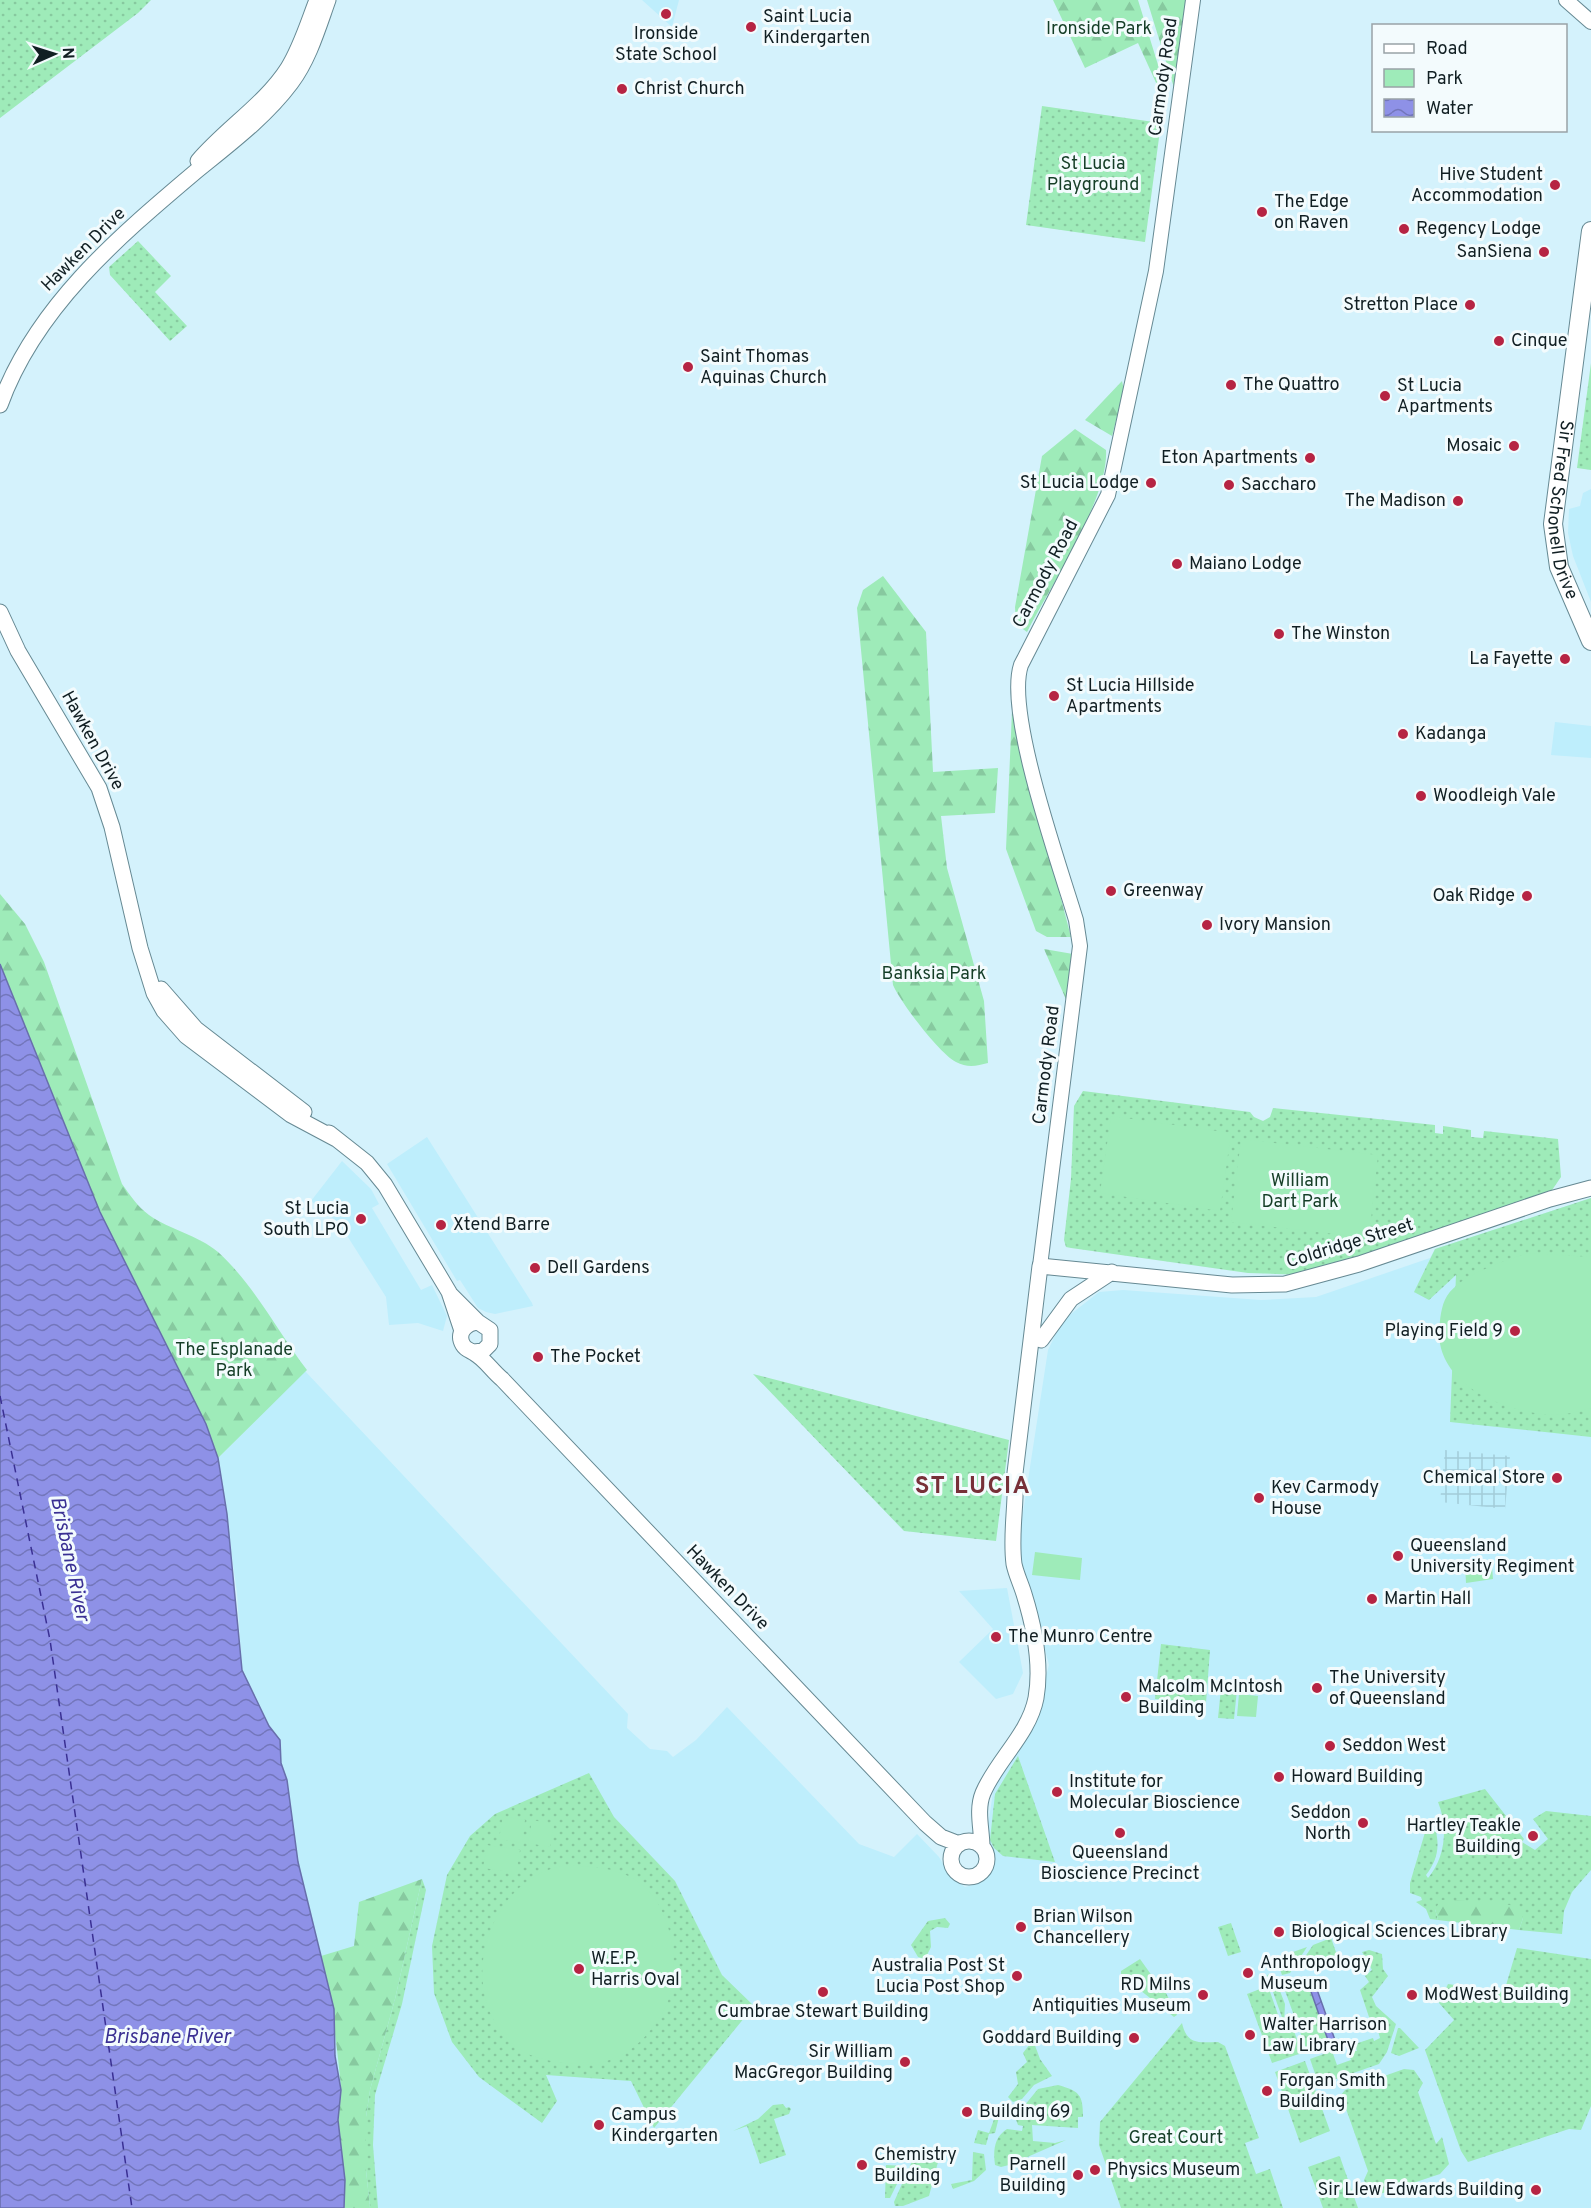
<svg xmlns="http://www.w3.org/2000/svg" width="1591" height="2208" viewBox="0 0 1591 2208" font-family="Overpass,sans-serif">
<defs>
<pattern id="industrial-grid" width="8" height="8" patternUnits="userSpaceOnUse" patternTransform="scale(1.5)"><rect width="8" height="8" fill="#beeefc"/><path d="M0 4h8M4 0v8" fill="none" stroke="#a2ccd8"/></pattern>
<pattern id="green-dots" width="8" height="8" patternUnits="userSpaceOnUse" patternTransform="scale(1.5)"><rect width="8" height="8" fill="#9eebb9"/><path d="M2 2h.1M6 6h.1" fill="none" stroke="#87c99f" stroke-width="1.8" stroke-linecap="round"/></pattern>
<pattern id="forest-firs" width="22" height="20" patternUnits="userSpaceOnUse" patternTransform="scale(1.5)"><rect width="22" height="20" fill="#9eebb9"/><path d="M5 1l3.5 6h-7zM16 11l3.5 6h-7z" fill="#87c99f"/></pattern>
<pattern id="water-waves" width="16" height="10" patternUnits="userSpaceOnUse" patternTransform="scale(1.5)"><rect width="16" height="10" fill="#8e91e7"/><path d="M0 5q4-4 8 0t8 0" fill="none" stroke="#7376bb"/></pattern>
</defs>
<rect width="100%" height="100%" fill="#d4f2fc"/>
<path fill="#beeefc" d="M642,0H679L672,27Z
M1591,489V602L1573,556L1568,533L1569,509L1580,506L1583,493Z
M1555,722L1591,726V758L1551,755Z
M427,1137L532,1303L533,1306L495,1314L486,1312L478,1308L460,1280L457,1281L387,1164Z
M342,1161L371,1189L379,1204L372,1208L421,1290L432,1285L447,1316L443,1331L418,1323L389,1325L386,1297L339,1223L311,1201Z
M1591,1198V2208H344L345,2180L338,2120L341,2090L335,2056L334,2009L298,1862L287,1780L281,1763L280,1740L269,1726L242,1670L237,1593L218,1458L305,1371L628,1714L627,1728L650,1749L667,1751L673,1757L696,1740L727,1707L859,1844L894,1857L917,1834L939,1857L951,1877L965,1887L977,1884L992,1871L993,1852L986,1839L993,1792L1037,1709L1049,1665L1020,1554V1532L1048,1350L1062,1321L1099,1292L1123,1290L1261,1300L1316,1297L1430,1258L1435,1249Z
M1007,1588L1023,1673L1013,1694L996,1699L959,1662L993,1629L959,1591Z"/>
<path fill="url(#industrial-grid)" d="M1445,1450L1510,1456L1505,1509L1440,1502Z"/>
<path fill="url(#green-dots)" d="M0,0H151L138,13L0,118Z
M1042,106L1161,123L1145,242L1026,225Z
M138,241L171,276L155,292L187,326L170,341L110,275L109,267Z
M1591,363V470L1577,468Z
M1083,1091L1250,1112L1254,1117L1263,1121L1270,1117L1273,1108L1435,1125V1133L1443,1134V1126L1471,1130V1137L1483,1138L1484,1131L1558,1139L1561,1177L1550,1193L1303,1275L1248,1273L1071,1248L1066,1247L1064,1240L1071,1179L1074,1106Z
M1591,1198V1437L1450,1422L1456,1275L1429,1300L1414,1292L1435,1249Z
M753,1374L1009,1440L996,1541L904,1531Z
M1161,1644L1210,1650L1206,1703L1155,1699Z
M1221,1688L1237,1690L1234,1719L1218,1718Z
M1018,1756L1055,1862L1003,1856L994,1848L990,1840L995,1794Z
M589,1773L614,1817L675,1881L722,1975L754,2006L654,2128L631,2081L546,2075L557,2101L542,2123L479,2077L452,2042L434,1993L432,1946L447,1875L470,1836L495,1814Z
M1485,1789L1524,1839L1522,1842L1535,1850L1548,1839L1533,1819L1546,1811L1591,1816V1870L1572,1892L1564,1911L1562,1934L1519,1930L1523,1918L1435,1909L1438,1920L1430,1919L1426,1909L1416,1902L1422,1900L1421,1897L1410,1893V1883L1426,1829L1436,1832C1440,1849 1436,1862 1426,1875L1428,1878C1446,1857 1448,1826 1438,1802Z
M422,1879L426,1890L402,2004L375,2095L373,2145L378,2208H370L366,2170V2117L370,2090L395,1999Z
M945,1918L950,1924L948,1928L937,1927L930,1931L931,1947L925,1959L918,1957L911,1945L928,1921Z
M1231,1923L1241,1952L1228,1956L1218,1927Z
M1331,1938L1337,1955L1296,1970L1313,1945Z
M1307,1947L1290,1973L1282,1975L1276,1958Z
M1517,1948L1591,1959V2106L1581,2130L1569,2129L1468,2162L1461,2151L1425,2050L1454,2020L1439,2003L1448,1984L1504,1992Z
M1369,1950L1382,1954L1383,1969L1388,1976L1372,1997L1376,2006L1396,2024L1387,2052L1379,2064L1319,2085L1310,2059L1332,2051L1337,2065L1351,2060L1348,2051H1357L1355,2044L1373,2038L1374,2041L1380,2038L1378,2031L1387,2028L1384,2020L1371,2023L1360,1990L1369,1982L1365,1976L1372,1970L1362,1952Z
M1140,1959L1155,1980L1149,1981L1161,1983L1177,2015L1174,2017L1121,1975V1971Z
M1273,1973L1285,2004L1284,2023L1267,1975Z
M1306,1979L1329,2043L1307,2051L1284,1988Z
M1268,1986L1283,2029L1286,2028L1287,2012L1302,2053L1272,2063L1247,1994Z
M1182,2023C1187,2046 1200,2042 1218,2042L1225,2046L1259,2138L1245,2143L1256,2174L1270,2169L1283,2208H1121L1099,2145L1100,2122Z
M1398,2028H1400L1419,2048L1399,2056L1391,2053Z
M1033,2040L1040,2059L1052,2076L1034,2085L1022,2099L1013,2102L1008,2097L1018,2084L1016,2072L1027,2062L1023,2053Z
M1305,2061L1330,2131L1300,2143L1275,2072Z
M1404,2069L1414,2070L1423,2083L1418,2092L1436,2144L1442,2137L1449,2164L1440,2174L1377,2195L1368,2189L1364,2180L1368,2171L1345,2106L1340,2113L1337,2100L1345,2090Z
M1058,2085C1079,2091 1083,2094 1083,2117H1078V2128L1032,2125L1033,2141L1055,2143L1066,2140L1009,2165L1001,2167L995,2165C993,2151 994,2137 1007,2129L1022,2131L1023,2126L1018,2125L1015,2117L1038,2089Z
M783,2104L786,2108L789,2107L791,2109L789,2114L774,2119L786,2155L760,2164L747,2126L733,2131L758,2119L773,2105Z
M996,2114L999,2117L995,2133L989,2134L986,2145L974,2143L978,2130L989,2133Z
M919,2149L932,2151L938,2162L929,2196L903,2206H895L894,2202L913,2159L919,2155Z
M973,2152L984,2154L986,2170L974,2181L953,2189L951,2184L972,2180Z
M1339,2156L1340,2157L1358,2208H1323L1308,2167Z
M886,2165L906,2166L890,2198H885Z"/>
<path fill="url(#forest-firs)" d="M1053,0H1138L1167,94L1162,96L1138,43L1085,68Z
M1147,0H1187L1175,91Z
M1122,381L1124,390L1112,436L1085,420Z
M1075,429L1106,450C1109,498 1050,587 1027,632L1016,624L1015,607L1042,456Z
M883,576L926,632L933,772L998,768L995,813L941,816L947,868L984,1001L988,1063C977,1066 967,1068 956,1062C939,1053 901,1003 893,985L857,608L863,590Z
M1012,711L1071,937H1047L1036,931L1006,849Z
M0,894L25,924L44,962L122,1184C130,1195 137,1206 149,1215C170,1230 198,1235 218,1252C255,1286 277,1331 307,1370L218,1458L206,1424L100,1212L0,964Z
M1044,949L1073,954L1068,1004Z
M422,1879L395,1999L370,2090L366,2117V2170L370,2208H344C345,2178 338,2150 338,2120C338,2110 341,2099 341,2088C337,2043 331,2000 321,1956L354,1946L359,1902Z
M1441,1900L1495,1902L1519,1907L1523,1918L1519,1930L1438,1920L1435,1909Z"/>
<path fill="#9eebb9" d="M1111,1116L1231,1133L1220,1211L1100,1193Z
M1241,1139L1378,1155L1369,1238L1231,1222Z
M1528,1253L1591,1257V1408C1580,1411 1566,1415 1555,1415C1508,1413 1438,1387 1439,1331C1440,1320 1441,1305 1447,1296C1461,1274 1505,1261 1528,1253Z
M1035,1552L1082,1558L1080,1580L1032,1575Z
M1485,1563V1566H1492L1493,1579L1466,1583L1465,1564Z
M1239,1694L1258,1696L1256,1717L1237,1716Z
M503,1816L525,1820L522,1843L499,1839Z
M532,1820L554,1824L550,1847L528,1843Z
M487,1845L520,1850L516,1873L483,1868Z
M568,1865C590,1867 614,1867 634,1879C673,1901 684,1973 664,2010C646,2042 620,2065 582,2064C560,2064 527,2059 510,2042C453,1986 490,1875 568,1865Z"/>
<path fill="url(#water-waves)" stroke="#686fac" stroke-width="1.5" d="M0,964L100,1212L206,1424L218,1458L227,1514L242,1670L269,1726L280,1740L281,1763L287,1780L298,1862L334,2009L335,2056L341,2090L338,2120L345,2180L344,2208H0Z
M1315,1984L1335,2040L1329,2043L1309,1986Z"/>
<g fill="none" stroke-linecap="round" stroke-linejoin="round">
<path stroke="#3a3093" stroke-width="1.5" stroke-dasharray="8 6" stroke-linecap="butt" d="M0,1396L50,1640L132,2208"/>
<defs>
<path id="tertiary" d="M1566,0L1591,22
M1040,1266L1080,946L1076,920C1060,866 1005,713 1021,665L1108,495L1156,271L1193,0"/>
<path id="secondary" d="M198,161C226,128 265,104 288,68C301,47 308,23 317,0
M0,405C35,308 117,238 194,173C227,146 265,118 291,83C309,59 318,28 328,0
M0,612L18,651L99,788L112,827L140,948L154,993L164,1011L186,1036L291,1115L336,1139
M161,989L196,1029L304,1112
M329,1133L367,1163L385,1185L449,1292L462,1331
M451,1295L478,1322L490,1330V1344L483,1351L474,1352
M478,1322C466,1323 456,1333 463,1345C466,1350 470,1350 474,1353C485,1359 492,1371 502,1379L925,1823L941,1837L959,1844
M1041,1340L1071,1299L1112,1272
M951 1859a18 18 0 1 1 36 0a18 18 0 1 1-36 0Z
M982,1847C982,1830 976,1810 983,1793C997,1760 1029,1734 1036,1698C1042,1664 1034,1626 1024,1594C1021,1584 1016,1574 1014,1564C1010,1533 1017,1504 1015,1473L1040,1266L1232,1285L1285,1284L1359,1264L1550,1199L1591,1188"/>
<g id="primary">
<path id="s1" d="M1591,231L1553,524L1559,567L1591,641"/>
</g>
</defs>
<use href="#tertiary" stroke="#668993" stroke-width="16"/>
<use href="#secondary" stroke="#668993" stroke-width="17"/>
<use href="#primary" stroke="#668993" stroke-width="20"/>
<use href="#tertiary" stroke="#fff" stroke-width="14"/>
<use href="#secondary" stroke="#fff" stroke-width="15"/>
<use href="#primary" stroke="#fff" stroke-width="18"/>
</g>
<g fill="#b62443" stroke="#f3fbfd" stroke-width="2">
<circle cx="666" cy="14" r="6"/>
<circle cx="751" cy="27" r="6"/>
<circle cx="622" cy="89" r="6"/>
<circle cx="1555" cy="185" r="6"/>
<circle cx="1262" cy="212" r="6"/>
<circle cx="1404" cy="229" r="6"/>
<circle cx="1544" cy="252" r="6"/>
<circle cx="1470" cy="305" r="6"/>
<circle cx="1499" cy="341" r="6"/>
<circle cx="688" cy="367" r="6"/>
<circle cx="1231" cy="385" r="6"/>
<circle cx="1385" cy="396" r="6"/>
<circle cx="1514" cy="446" r="6"/>
<circle cx="1310" cy="458" r="6"/>
<circle cx="1151" cy="483" r="6"/>
<circle cx="1229" cy="485" r="6"/>
<circle cx="1458" cy="501" r="6"/>
<circle cx="1177" cy="564" r="6"/>
<circle cx="1279" cy="634" r="6"/>
<circle cx="1565" cy="659" r="6"/>
<circle cx="1054" cy="696" r="6"/>
<circle cx="1403" cy="734" r="6"/>
<circle cx="1421" cy="796" r="6"/>
<circle cx="1111" cy="891" r="6"/>
<circle cx="1527" cy="896" r="6"/>
<circle cx="1207" cy="925" r="6"/>
<circle cx="361" cy="1219" r="6"/>
<circle cx="441" cy="1225" r="6"/>
<circle cx="535" cy="1268" r="6"/>
<circle cx="1515" cy="1331" r="6"/>
<circle cx="538" cy="1357" r="6"/>
<circle cx="1557" cy="1478" r="6"/>
<circle cx="1259" cy="1498" r="6"/>
<circle cx="1398" cy="1556" r="6"/>
<circle cx="1372" cy="1599" r="6"/>
<circle cx="996" cy="1637" r="6"/>
<circle cx="1317" cy="1688" r="6"/>
<circle cx="1126" cy="1697" r="6"/>
<circle cx="1330" cy="1746" r="6"/>
<circle cx="1279" cy="1777" r="6"/>
<circle cx="1057" cy="1792" r="6"/>
<circle cx="1363" cy="1823" r="6"/>
<circle cx="1120" cy="1833" r="6"/>
<circle cx="1533" cy="1836" r="6"/>
<circle cx="1021" cy="1927" r="6"/>
<circle cx="1279" cy="1932" r="6"/>
<circle cx="579" cy="1969" r="6"/>
<circle cx="1248" cy="1973" r="6"/>
<circle cx="1017" cy="1976" r="6"/>
<circle cx="823" cy="1992" r="6"/>
<circle cx="1203" cy="1995" r="6"/>
<circle cx="1412" cy="1995" r="6"/>
<circle cx="1250" cy="2035" r="6"/>
<circle cx="1134" cy="2038" r="6"/>
<circle cx="905" cy="2062" r="6"/>
<circle cx="1267" cy="2091" r="6"/>
<circle cx="967" cy="2112" r="6"/>
<circle cx="599" cy="2125" r="6"/>
<circle cx="862" cy="2165" r="6"/>
<circle cx="1095" cy="2170" r="6"/>
<circle cx="1078" cy="2175" r="6"/>
<circle cx="1536" cy="2190" r="6"/>
</g>
<g text-anchor="middle" dominant-baseline="central" stroke-width="6" stroke-linejoin="round" paint-order="stroke">
<g font-size="18" fill="#111f23" stroke="#f3fbfd" text-anchor="start">
<text x="763" y="17">Saint Lucia<tspan x="763" dy="21">Kindergarten</tspan></text>
<text x="666" y="34" text-anchor="middle">Ironside<tspan x="666" dy="21">State School</tspan></text>
<text x="634" y="89">Christ Church</text>
<text x="1543" y="175" text-anchor="end">Hive Student<tspan x="1543" dy="21">Accommodation</tspan></text>
<text x="1274" y="202">The Edge<tspan x="1274" dy="21">on Raven</tspan></text>
<text x="1416" y="229">Regency Lodge</text>
<text x="1532" y="252" text-anchor="end">SanSiena</text>
<text x="1458" y="305" text-anchor="end">Stretton Place</text>
<text x="1511" y="341">Cinque</text>
<text x="700" y="357">Saint Thomas<tspan x="700" dy="21">Aquinas Church</tspan></text>
<text x="1243" y="385">The Quattro</text>
<text x="1397" y="386">St Lucia<tspan x="1397" dy="21">Apartments</tspan></text>
<text x="1502" y="446" text-anchor="end">Mosaic</text>
<text x="1298" y="458" text-anchor="end">Eton Apartments</text>
<text x="1139" y="483" text-anchor="end">St Lucia Lodge</text>
<text x="1241" y="485">Saccharo</text>
<text x="1446" y="501" text-anchor="end">The Madison</text>
<text x="1189" y="564">Maiano Lodge</text>
<text x="1291" y="634">The Winston</text>
<text x="1553" y="659" text-anchor="end">La Fayette</text>
<text x="1066" y="686">St Lucia Hillside<tspan x="1066" dy="21">Apartments</tspan></text>
<text x="1415" y="734">Kadanga</text>
<text x="1433" y="796">Woodleigh Vale</text>
<text x="1123" y="891">Greenway</text>
<text x="1515" y="896" text-anchor="end">Oak Ridge</text>
<text x="1219" y="925">Ivory Mansion</text>
<text x="349" y="1209" text-anchor="end">St Lucia<tspan x="349" dy="21">South LPO</tspan></text>
<text x="453" y="1225">Xtend Barre</text>
<text x="547" y="1268">Dell Gardens</text>
<text x="1503" y="1331" text-anchor="end">Playing Field 9</text>
<text x="550" y="1357">The Pocket</text>
<text x="1545" y="1478" text-anchor="end">Chemical Store</text>
<text x="1271" y="1488">Kev Carmody<tspan x="1271" dy="21">House</tspan></text>
<text x="1410" y="1546">Queensland<tspan x="1410" dy="21">University Regiment</tspan></text>
<text x="1384" y="1599">Martin Hall</text>
<text x="1008" y="1637">The Munro Centre</text>
<text x="1329" y="1678">The University<tspan x="1329" dy="21">of Queensland</tspan></text>
<text x="1138" y="1687">Malcolm McIntosh<tspan x="1138" dy="21">Building</tspan></text>
<text x="1342" y="1746">Seddon West</text>
<text x="1291" y="1777">Howard Building</text>
<text x="1069" y="1782">Institute for<tspan x="1069" dy="21">Molecular Bioscience</tspan></text>
<text x="1351" y="1813" text-anchor="end">Seddon<tspan x="1351" dy="21">North</tspan></text>
<text x="1521" y="1826" text-anchor="end">Hartley Teakle<tspan x="1521" dy="21">Building</tspan></text>
<text x="1120" y="1853" text-anchor="middle">Queensland<tspan x="1120" dy="21">Bioscience Precinct</tspan></text>
<text x="1033" y="1917">Brian Wilson<tspan x="1033" dy="21">Chancellery</tspan></text>
<text x="1291" y="1932">Biological Sciences Library</text>
<text x="591" y="1959">W.E.P.<tspan x="591" dy="21">Harris Oval</tspan></text>
<text x="1260" y="1963">Anthropology<tspan x="1260" dy="21">Museum</tspan></text>
<text x="1005" y="1966" text-anchor="end">Australia Post St<tspan x="1005" dy="21">Lucia Post Shop</tspan></text>
<text x="1191" y="1985" text-anchor="end">RD Milns<tspan x="1191" dy="21">Antiquities Museum</tspan></text>
<text x="1424" y="1995">ModWest Building</text>
<text x="823" y="2012" text-anchor="middle">Cumbrae Stewart Building</text>
<text x="1262" y="2025">Walter Harrison<tspan x="1262" dy="21">Law Library</tspan></text>
<text x="1122" y="2038" text-anchor="end">Goddard Building</text>
<text x="893" y="2052" text-anchor="end">Sir William<tspan x="893" dy="21">MacGregor Building</tspan></text>
<text x="1279" y="2081">Forgan Smith<tspan x="1279" dy="21">Building</tspan></text>
<text x="979" y="2112">Building 69</text>
<text x="611" y="2115">Campus<tspan x="611" dy="21">Kindergarten</tspan></text>
<text x="874" y="2155">Chemistry<tspan x="874" dy="21">Building</tspan></text>
<text x="1066" y="2165" text-anchor="end">Parnell<tspan x="1066" dy="21">Building</tspan></text>
<text x="1107" y="2170">Physics Museum</text>
<text x="1524" y="2190" text-anchor="end">Sir Llew Edwards Building</text>
</g>
<g font-size="18" fill="#153e27" stroke="#f3fbfd">
<text x="1099" y="29">Ironside Park</text>
<text x="1093" y="164">St Lucia<tspan x="1093" dy="21">Playground</tspan></text>
<text x="934" y="974">Banksia Park</text>
<text x="1300" y="1181">William<tspan x="1300" dy="21">Dart Park</tspan></text>
<text x="234" y="1350">The Esplanade<tspan x="234" dy="21">Park</tspan></text>
<text x="1176" y="2138">Great Court</text>
</g>
<g font-size="18" fill="#111f23" stroke="#f3fbfd">
<text transform="translate(1164 77) rotate(-82)">Carmody Road</text>
<text transform="translate(84 250) rotate(-45)">Hawken Drive</text>
<text stroke="none"><textPath href="#s1" startOffset="282">Sir Fred Schonell Drive</textPath></text>
<text transform="translate(1046 574) rotate(-62)">Carmody Road</text>
<text transform="translate(92 741) rotate(61)">Hawken Drive</text>
<text transform="translate(1047 1065) rotate(-83)">Carmody Road</text>
<text transform="translate(1350 1244) rotate(-17)">Coldridge Street</text>
<text transform="translate(727 1588) rotate(46)">Hawken Drive</text>
</g>
<g font-size="20" font-style="italic" fill="#3a3093" stroke="#f3fbfd">
<text transform="translate(69 1559) rotate(78)">Brisbane River</text>
<text x="167" y="2038">Brisbane River</text>
</g>
<g font-size="24" font-weight="bold" letter-spacing="1.5" fill="#773038" stroke="#f3fbfd">
<text x="973" y="1487">ST LUCIA</text>
</g>
</g>
<rect x="1372" y="24" width="195" height="108" fill="#f3fbfd" stroke="#99a3a6" stroke-width="1.5"/>
<rect x="1384" y="44" width="30" height="9" fill="#ffffff" stroke="#99a3a6" stroke-width="1.5"/>
<text x="1426" y="54" font-size="18" fill="#111f23">Road</text>
<rect x="1384" y="69" width="30" height="18" fill="#9eebb9" stroke="#99a3a6" stroke-width="1.5"/>
<text x="1426" y="84" font-size="18" fill="#111f23">Park</text>
<rect x="1384" y="99" width="30" height="18" fill="url(#water-waves)" stroke="#99a3a6" stroke-width="1.5"/>
<text x="1426" y="114" font-size="18" fill="#111f23">Water</text>
<g transform="translate(54 54) rotate(87)" stroke="#f3fbfd" stroke-width="4.5" paint-order="stroke">
<path d="M0-4.5L10 22L0 15L-10 22Z" fill="#111f23"/>
<text y="-9" font-size="16" font-weight="bold" text-anchor="middle" fill="#111f23">N</text>
</g>
</svg>
